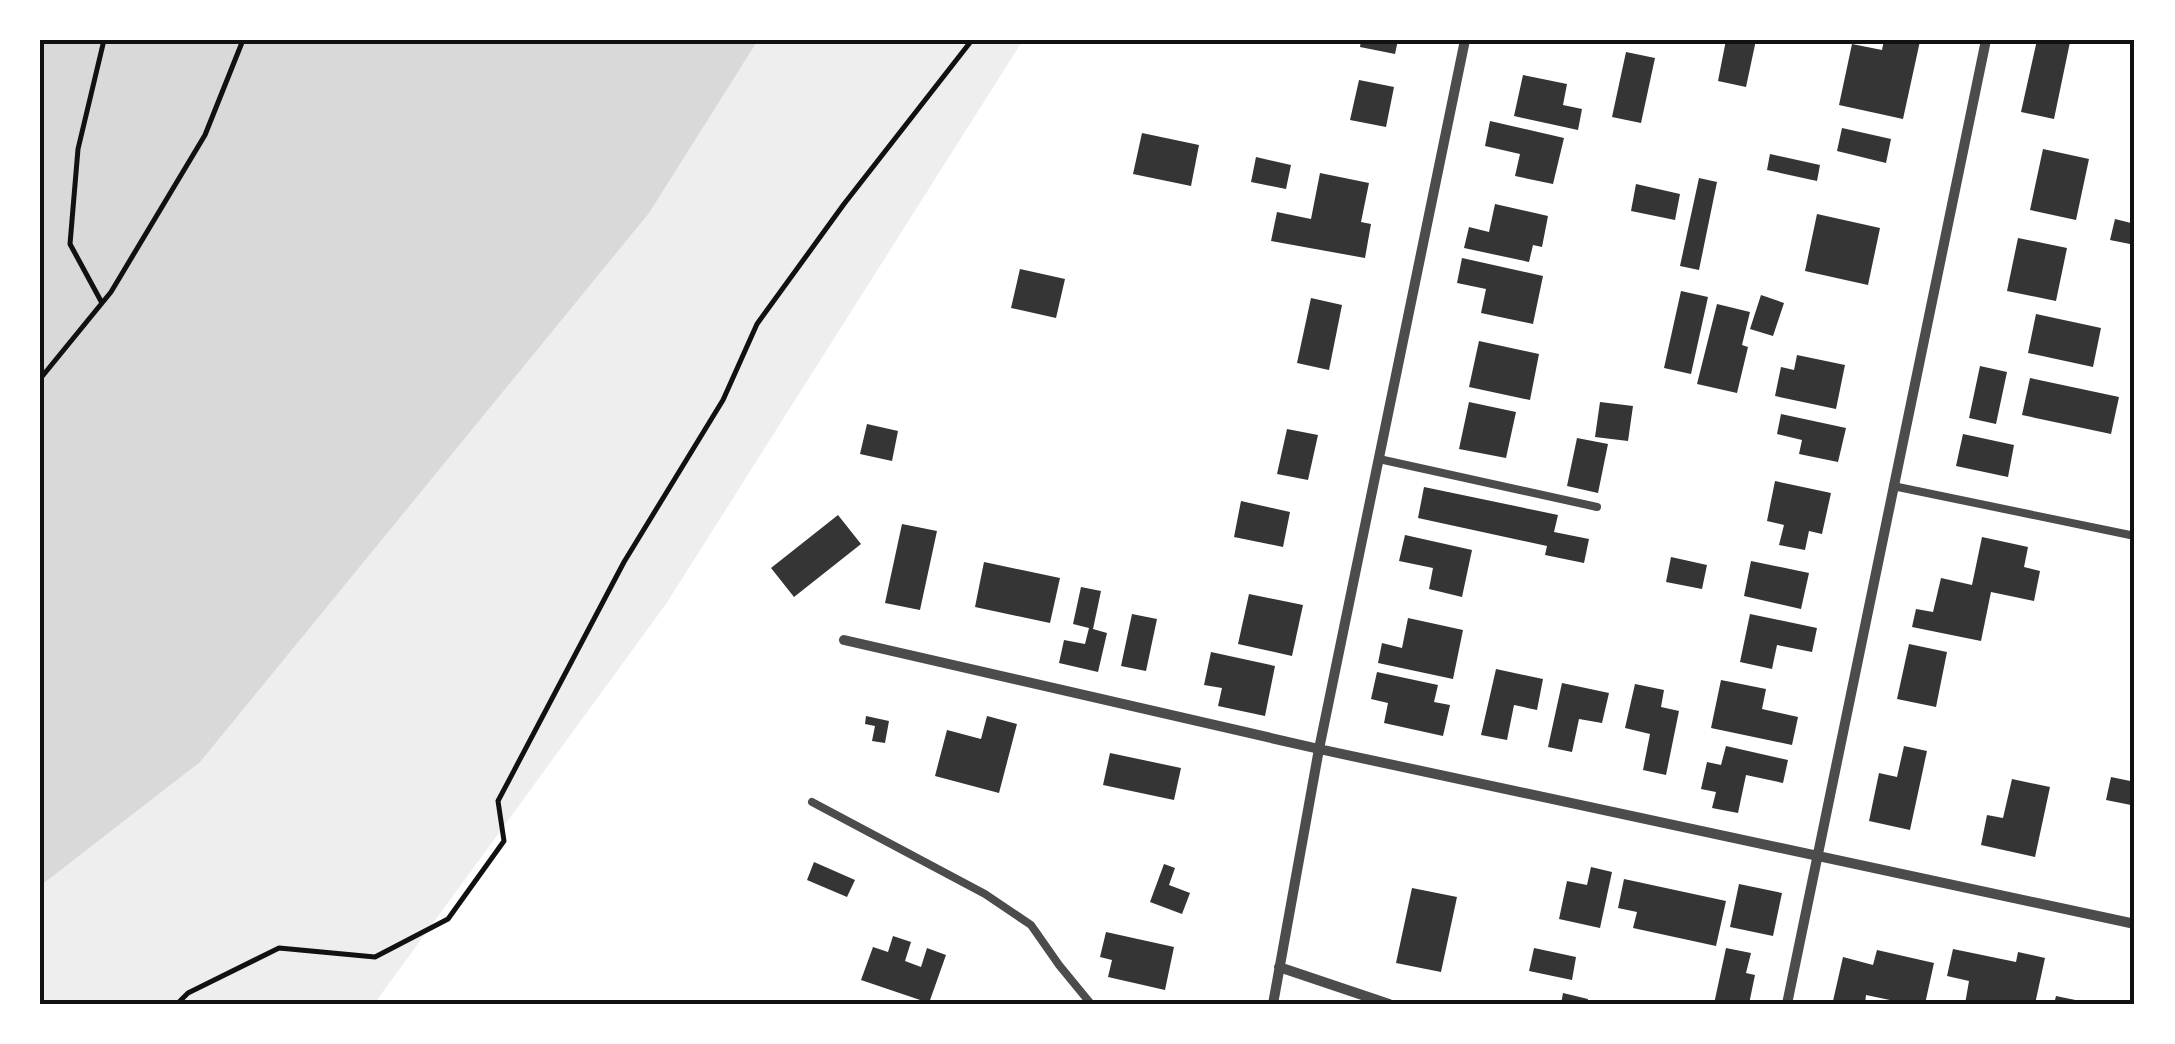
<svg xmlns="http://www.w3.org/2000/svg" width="2175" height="1044" viewBox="0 0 2175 1044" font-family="Raleway,sans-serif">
<rect width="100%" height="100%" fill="#fff"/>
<path fill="#eee" d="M40,40H1023L666,604L374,1004H40Z"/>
<path fill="#d9d9d9" d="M40,40H758L649,213L200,762L40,886Z"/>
<path fill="#353535" d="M1361,40H1398L1395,54L1360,47Z
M1726,40H1756L1746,87L1718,81Z
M1884,40L1920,41L1903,119L1839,105L1852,44L1882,50Z
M2037,40L2070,42L2054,119L2021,112Z
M1626,52L1655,58L1641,123L1612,117Z
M1523,75L1567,84L1563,105L1582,109L1578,130L1514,116Z
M1359,80L1394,87L1386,127L1350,120Z
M1490,121L1564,138L1553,184L1515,176L1520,154L1485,146Z
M1842,128L1891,139L1886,163L1837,151Z
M1142,133L1199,145L1191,186L1133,174Z
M2043,149L2089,159L2076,220L2030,210Z
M1770,154L1820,165L1817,181L1767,170Z
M1256,157L1291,165L1286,189L1251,182Z
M1320,173L1369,183L1361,222L1371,224L1365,258L1271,241L1277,212L1311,219Z
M1699,178L1717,182L1699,270L1680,266Z
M1636,184L1680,194L1675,220L1631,211Z
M1495,204L1548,216L1542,247L1533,245L1529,262L1464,248L1469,227L1489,232Z
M1817,214L1880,228L1868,285L1805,271Z
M2115,219L2135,224V245L2110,240Z
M2018,238L2067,248L2056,301L2007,291Z
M1462,258L1543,276L1533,324L1481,313L1486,289L1457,283Z
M1020,269L1065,279L1056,318L1011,308Z
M1681,291L1708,297L1691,374L1664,368Z
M1761,295L1784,303L1773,336L1750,329Z
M1311,298L1342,305L1329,370L1297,363Z
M1717,304L1750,312L1742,345L1748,347L1737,393L1697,384Z
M2036,314L2101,328L2093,367L2028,353Z
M1479,341L1539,354L1530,400L1469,387Z
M1797,355L1845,365L1836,409L1775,396L1781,367L1794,370Z
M1980,366L2007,372L1996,424L1969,418Z
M2030,378L2119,397L2111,434L2022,415Z
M1469,402L1516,412L1506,458L1459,449Z
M1600,402L1633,406L1628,441L1595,437Z
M1781,414L1846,428L1838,462L1799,454L1802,440L1777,434Z
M867,424L898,431L892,461L860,454Z
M1287,429L1318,435L1308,480L1277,474Z
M1963,434L2014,445L2008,477L1956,466Z
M1577,438L1608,444L1598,493L1567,486Z
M1775,481L1831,493L1822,534L1809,531L1805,550L1779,545L1784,525L1767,521Z
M1424,487L1558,515L1554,532L1589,539L1584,563L1545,555L1547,546L1418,518Z
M1241,501L1290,512L1283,547L1234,537Z
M838,515L861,544L794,597L771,568Z
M902,524L937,531L920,610L885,603Z
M1405,535L1472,550L1462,597L1429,589L1433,568L1399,561Z
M1982,537L2028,547L2024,567L2040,571L2034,601L1991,592L1981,641L1912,627L1916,609L1933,612L1941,578L1972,585Z
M1671,557L1707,565L1702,589L1666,582Z
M1751,561L1809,573L1801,609L1744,596Z
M984,562L1060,578L1050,623L975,607Z
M1081,587L1101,591L1093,629L1107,633L1098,672L1059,663L1064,640L1085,644L1089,628L1073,624Z
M1249,594L1303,605L1292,656L1238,644Z
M1132,614L1157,619L1146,671L1121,666Z
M1750,614L1817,628L1812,652L1777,645L1772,669L1740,662Z
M1408,618L1463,630L1453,679L1378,663L1382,643L1402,648Z
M1909,644L1947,652L1936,707L1897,699Z
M1211,652L1275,666L1265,716L1218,706L1222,688L1204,685Z
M1496,669L1543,679L1537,710L1514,705L1507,740L1481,735Z
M1377,672L1438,685L1434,702L1450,705L1443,736L1384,723L1388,703L1371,699Z
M1721,680L1766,689L1762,709L1798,717L1792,745L1711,728Z
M1562,683L1609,693L1602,723L1579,719L1572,752L1548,747Z
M1635,684L1664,690L1661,707L1679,711L1666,775L1643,770L1650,734L1625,728Z
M866,716L889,721L885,743L872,741L875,726L865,724Z
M987,716L1017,724L999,793L935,776L947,730L981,739Z
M1726,746L1788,760L1783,783L1746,775L1738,813L1712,808L1716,792L1701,789L1707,762L1721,765Z
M1904,746L1927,751L1910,830L1869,821L1879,773L1897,777Z
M1110,753L1181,768L1174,800L1103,785Z
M2111,777L2135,782L2131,805L2106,800Z
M2012,779L2050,787L2035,857L1981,845L1987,815L2003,818Z
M814,862L855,880L847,897L807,880Z
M1164,864L1175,868L1169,885L1190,893L1182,914L1150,902Z
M1591,867L1612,872L1600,928L1559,919L1567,881L1587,885Z
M1624,879L1726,901L1716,946L1633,928L1637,912L1618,908Z
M1739,884L1782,893L1773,936L1730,927Z
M1412,888L1457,897L1441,972L1396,963Z
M1106,932L1174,947L1165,990L1108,977L1112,960L1100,957Z
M893,936L911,942L905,961L921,967L927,948L946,955L929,1003L861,980L873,947L888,952Z
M1534,948L1576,957L1572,980L1529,971Z
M1726,948L1751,953L1746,973L1755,975L1749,1004H1714Z
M1953,949L2016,962L2018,952L2045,958L2035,1004L2002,1002V1004H1965L1969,981L1947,976Z
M1877,950L1934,963L1925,1004H1909L1866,995L1865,1004L1833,1001L1843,957L1873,965Z
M1563,993L1588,999L1587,1004H1561Z
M2056,996L2085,1002V1004H2054Z"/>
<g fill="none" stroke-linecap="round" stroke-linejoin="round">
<path stroke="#111" stroke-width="5" d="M102,303L70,244L78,149L104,40
M40,379L111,292L205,135L243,40
M177,1004L188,993L279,948L375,957L448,919L504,841L498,801L624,562L723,400L757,324L844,204L972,40"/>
<path stroke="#4c4c4c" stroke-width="8" d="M1379,459L1597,507
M1893,486L2135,536
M812,802L985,894L1031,925L1059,965L1091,1004"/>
<path stroke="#4c4c4c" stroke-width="10" d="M844,640L1319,749L2135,924
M1279,967L1389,1004
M1273,1004L1319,749L1465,40
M1787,1004L1986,40"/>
</g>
<rect width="2175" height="1044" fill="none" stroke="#ffffff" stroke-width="85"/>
<rect x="42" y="42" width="2090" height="960" fill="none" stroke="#111" stroke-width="4"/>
</svg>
